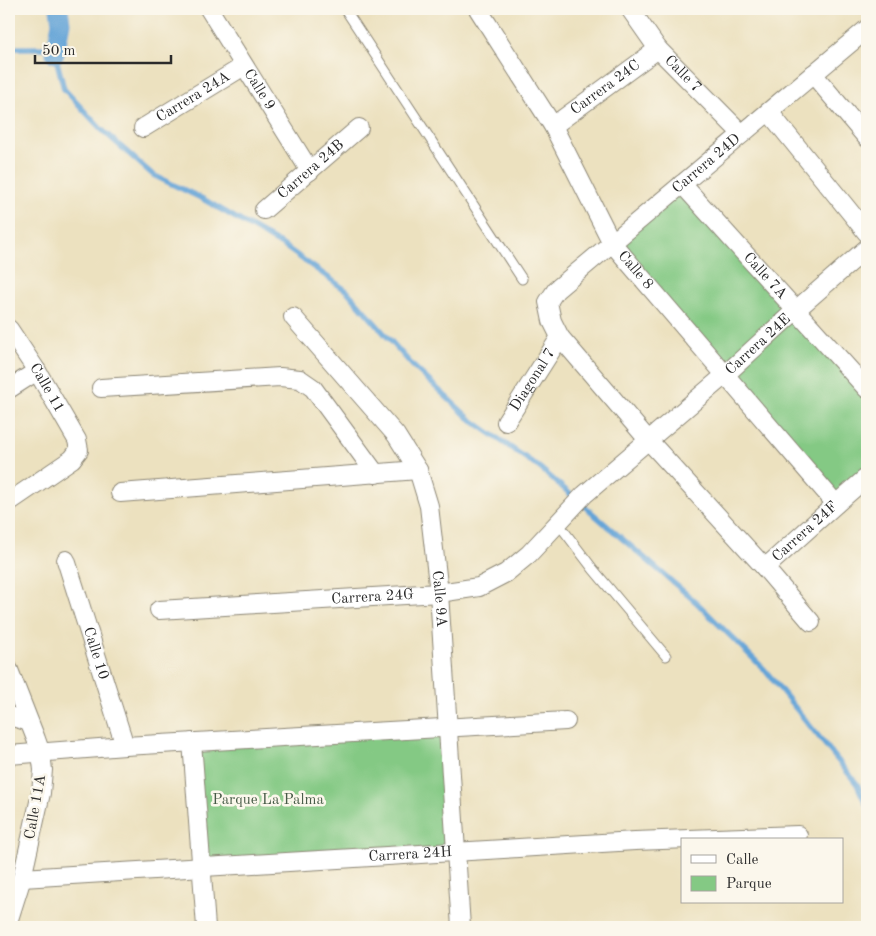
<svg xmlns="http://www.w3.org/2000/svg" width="876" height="936" viewBox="0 0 876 936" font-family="'Old Standard TT',serif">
<rect width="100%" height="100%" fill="#fbf7ec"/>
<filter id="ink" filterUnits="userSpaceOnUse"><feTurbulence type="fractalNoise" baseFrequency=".02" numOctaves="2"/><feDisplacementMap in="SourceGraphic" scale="10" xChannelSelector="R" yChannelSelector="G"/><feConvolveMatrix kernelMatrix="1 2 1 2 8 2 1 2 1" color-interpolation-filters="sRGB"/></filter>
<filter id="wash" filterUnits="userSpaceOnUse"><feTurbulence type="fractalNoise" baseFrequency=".0096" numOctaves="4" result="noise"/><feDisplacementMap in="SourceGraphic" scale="20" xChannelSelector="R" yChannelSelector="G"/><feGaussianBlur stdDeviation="1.12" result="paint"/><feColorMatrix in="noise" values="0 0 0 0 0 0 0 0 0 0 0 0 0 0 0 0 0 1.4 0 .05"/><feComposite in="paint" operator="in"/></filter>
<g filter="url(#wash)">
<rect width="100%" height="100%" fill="#ece1bf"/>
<path fill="#84c984" stroke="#587a58" d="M682,184L867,389V477L836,504L612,243Z
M447,728L456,851L201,867L192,742Z"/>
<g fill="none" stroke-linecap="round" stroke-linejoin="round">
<path stroke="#65a4d7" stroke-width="5.5" d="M9,48H45L55,54L64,89L101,129L153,175L203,199L284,246L347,291L412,365L470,419L540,468L697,603L764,669L857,784L867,806"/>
<path stroke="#65a4d7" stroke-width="19" d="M55,54L61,23L59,9"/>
</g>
</g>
<g filter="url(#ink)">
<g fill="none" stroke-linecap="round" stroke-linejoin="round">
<defs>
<path id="lane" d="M345,9L522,279
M558,523L593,569L666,656"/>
<g id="street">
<path id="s1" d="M209,9L310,171"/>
<path id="s2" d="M478,9L553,126L612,243L836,504"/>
<path id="s3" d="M630,9L658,49L742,134"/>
<path d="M813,74L867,138"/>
<path d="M769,112L867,233"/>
<path id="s4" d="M553,126L658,49"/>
<path id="s5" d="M143,128L244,66"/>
<path id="s6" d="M682,184L867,389"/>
<path id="s7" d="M264,210L359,128"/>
<path id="s8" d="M293,317L396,435L418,470L429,506L439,593L461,927"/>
<path id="s9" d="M9,329L37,371L77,440L79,450L72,459L9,502"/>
<path d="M101,388L280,377L300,379L313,388L376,474"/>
<path d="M9,389L37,371"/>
<path id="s10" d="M506,422L560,337"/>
<path d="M120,493L418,470"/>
<path id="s11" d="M66,560L125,746"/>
<path id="s12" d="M765,568L836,504L867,477"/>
<path id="s13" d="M159,610L439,593L479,587L506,573L529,554L584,495L725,375L796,310L867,248"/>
<path id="s14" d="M811,622L765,568L649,441L560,337L552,321L548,302L556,290L867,29"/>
<path d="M9,670L36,739L41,753L43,770L41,793L22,878L9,919"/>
<path d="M9,716L29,722"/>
<path d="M192,742L206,927"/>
<path d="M9,755L125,746L566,721"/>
<path id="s15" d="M22,878L635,841L798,835"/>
</g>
</defs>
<use href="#lane" stroke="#8c8675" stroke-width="11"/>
<use href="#street" stroke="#8c8675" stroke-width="20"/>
<use href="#lane" stroke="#fff" stroke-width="9"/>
<use href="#street" stroke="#fff" stroke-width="18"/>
</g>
</g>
<g text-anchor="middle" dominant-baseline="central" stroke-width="5" stroke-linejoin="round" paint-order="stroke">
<g font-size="15" fill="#2b2b2b" stroke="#fbf7ec">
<text stroke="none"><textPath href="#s3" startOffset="84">Calle 7</textPath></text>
<text stroke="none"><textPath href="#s4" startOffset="65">Carrera 24C</textPath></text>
<text stroke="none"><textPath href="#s1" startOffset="95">Calle 9</textPath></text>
<text stroke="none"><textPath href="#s5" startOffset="59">Carrera 24A</textPath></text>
<text stroke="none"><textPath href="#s14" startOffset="628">Carrera 24D</textPath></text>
<text stroke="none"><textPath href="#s7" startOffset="62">Carrera 24B</textPath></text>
<text stroke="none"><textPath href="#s2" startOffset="306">Calle 8</textPath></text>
<text stroke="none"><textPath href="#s6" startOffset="124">Calle 7A</textPath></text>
<text stroke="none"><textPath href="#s13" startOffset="692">Carrera 24E</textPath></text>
<text stroke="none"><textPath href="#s10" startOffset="50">Diagonal 7</textPath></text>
<text stroke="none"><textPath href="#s9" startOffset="70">Calle 11</textPath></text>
<text stroke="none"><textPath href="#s12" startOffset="54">Carrera 24F</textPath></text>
<text stroke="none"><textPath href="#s13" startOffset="214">Carrera 24G</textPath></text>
<text stroke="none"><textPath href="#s8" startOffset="329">Calle 9A</textPath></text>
<text stroke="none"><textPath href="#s11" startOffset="98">Calle 10</textPath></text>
<text transform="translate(36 807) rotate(-80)">Calle 11A</text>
<text stroke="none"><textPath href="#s15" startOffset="389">Carrera 24H</textPath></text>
</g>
<g font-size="15" fill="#465a46" stroke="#fbf7ec">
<text x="268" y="800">Parque La Palma</text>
</g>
</g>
<rect width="876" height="936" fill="none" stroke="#fbf7ec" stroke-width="30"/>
<rect x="681" y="838" width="162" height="65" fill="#fbf7ec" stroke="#a8a59f"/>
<rect x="691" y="855" width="25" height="8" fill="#ffffff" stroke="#a8a59f"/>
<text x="726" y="864" font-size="15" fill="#2b2b2b">Calle</text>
<rect x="691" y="876" width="25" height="15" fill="#84c984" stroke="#a8a59f"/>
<text x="726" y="888" font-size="15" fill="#2b2b2b">Parque</text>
<path d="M35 55v8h136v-8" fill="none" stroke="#2b2b2b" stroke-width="2.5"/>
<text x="42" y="55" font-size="15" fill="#2b2b2b" stroke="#fbf7ec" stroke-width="4" paint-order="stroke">50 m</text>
</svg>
